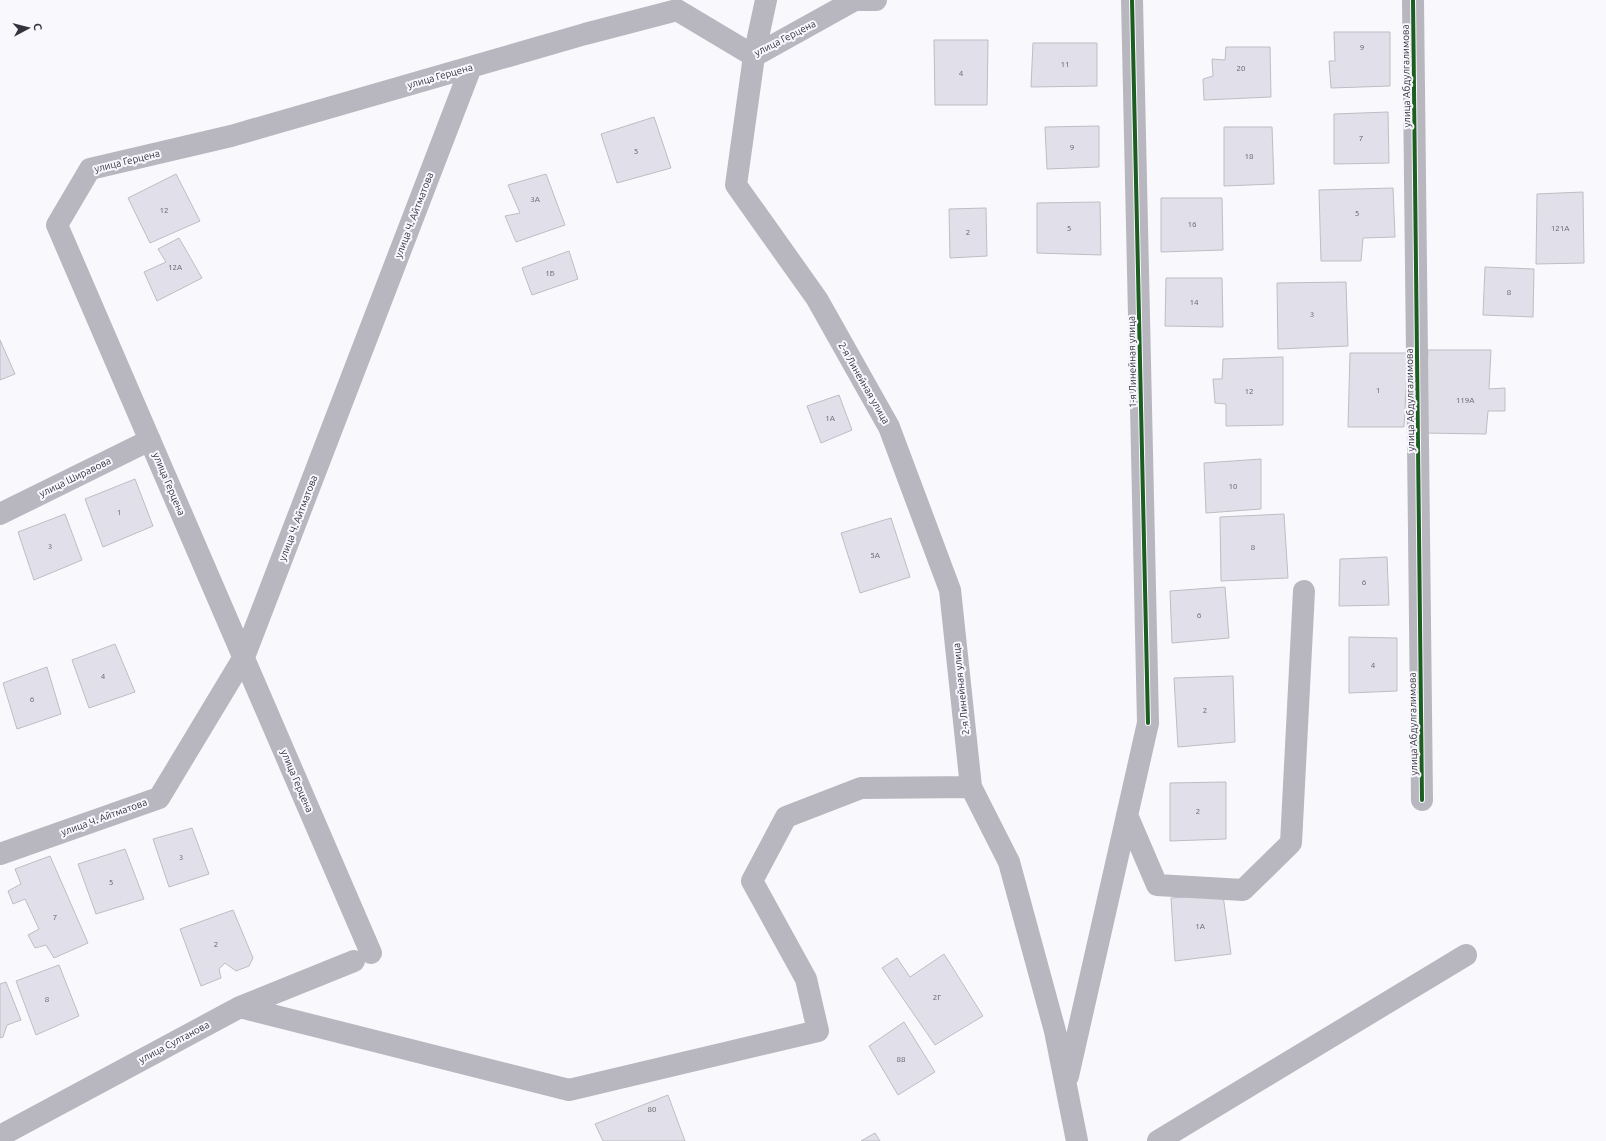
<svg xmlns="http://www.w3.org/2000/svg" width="1606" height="1141" viewBox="0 0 1606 1141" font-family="Ubuntu,sans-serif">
<rect width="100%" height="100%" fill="#f9f8fc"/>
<path fill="#e1dfe9" stroke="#bfbdc4" d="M1334,32H1390V86L1331,88L1329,61H1335Z
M934,40H988L987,105H935Z
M1033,43H1097V86L1031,87Z
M1226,47H1270L1271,97L1204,100L1203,79L1213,76L1212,59L1225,60Z
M1388,112L1389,163L1334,164V114Z
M654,117L671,168L617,183L601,134Z
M1099,126V167L1047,169L1045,127Z
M1224,127H1272L1274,184L1224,186Z
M176,174L200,221L150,243L128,198Z
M546,174L565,225L516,242L505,216L520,213L508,185Z
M1393,188L1395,237L1363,238L1361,261H1321L1319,190Z
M1583,192L1584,263L1536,264L1537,194Z
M1161,198H1222L1223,250L1161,252Z
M1100,202L1101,255L1037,253V203Z
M986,208L987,256L950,258L949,209Z
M179,238L202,278L157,301L144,272L166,262L158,249Z
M569,251L578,279L532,295L522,268Z
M1485,267L1534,269L1533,317L1483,315Z
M1166,278H1222L1223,327L1165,326Z
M1346,282L1348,346L1278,349L1277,283Z
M0,340L15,374L0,380Z
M1428,350H1491L1489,389L1505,388V411H1488L1486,434L1424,433Z
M1350,353H1408L1404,427H1348Z
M1283,357V425L1226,426V404L1215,403L1213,379H1222L1223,359Z
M839,395L852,430L821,443L807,406Z
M1261,459V509L1206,513L1204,463Z
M135,479L153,526L103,547L85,499Z
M65,514L82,560L34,580L18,532Z
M1284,514L1288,578L1221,581L1220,517Z
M891,518L910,577L860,593L841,533Z
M1387,557L1389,605L1339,606L1340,559Z
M1225,587L1229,638L1172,643L1170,591Z
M1349,637L1397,638V691L1349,693Z
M115,644L135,692L89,708L72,660Z
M47,667L61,714L17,729L3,683Z
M1233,676L1235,742L1178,747L1174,678Z
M1226,782V839L1170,841V783Z
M192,828L209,874L169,887L153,839Z
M125,849L144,899L96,914L78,864Z
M50,856L88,943L54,958L46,945L35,948L28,935L39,929L25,899L13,904L8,891L21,884L15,869Z
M1223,895L1231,954L1175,961L1171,898Z
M233,910L253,958L249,966L236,971L225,963L219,969L221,978L201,986L180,929Z
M944,954L983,1016L935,1045L882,968L897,958L910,977Z
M59,965L79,1016L36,1035L16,981Z
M6,982L21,1020L7,1025L3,1037L0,1038V984Z
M904,1022L935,1072L898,1095L869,1046Z
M668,1095L685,1141H603L595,1124Z
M875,1133L880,1141H861Z"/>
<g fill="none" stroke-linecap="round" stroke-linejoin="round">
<path stroke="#b8b7bf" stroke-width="22" d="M766,0L754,56L736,185L817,299L889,427L950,590L971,787
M1413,0L1422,800
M0,514L150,440
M1127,815L1157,885L1243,890L1291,843L1304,591
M0,854L159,798L244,657L471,67
M371,953L57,225L90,169L231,136L585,34L677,10L754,56L855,0H876
M240,1007L569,1090L818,1031L806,979L752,881L786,817L861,788L971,787L1009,862L1055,1031L1077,1141
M1068,1076L1148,723L1132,0
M0,1136L240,1007L354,961
M1158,1141L1466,955"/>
<defs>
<path id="cycleway" d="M1132,0L1148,723
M1413,0L1422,800"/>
</defs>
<use href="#cycleway" stroke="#f8f7fd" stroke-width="6"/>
<use href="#cycleway" stroke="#1b5e20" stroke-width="4"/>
</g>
<g text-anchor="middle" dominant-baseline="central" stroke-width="4" stroke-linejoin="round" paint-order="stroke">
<g font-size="8" fill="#62606b">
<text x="1362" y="47">9</text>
<text x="1065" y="64">11</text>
<text x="1241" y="68">20</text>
<text x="961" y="73">4</text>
<text x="1361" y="138">7</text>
<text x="1072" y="147">9</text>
<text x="636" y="151">5</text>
<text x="1249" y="156">18</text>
<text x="535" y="199">3А</text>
<text x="164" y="210">12</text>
<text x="1357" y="213">5</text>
<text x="1192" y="224">16</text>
<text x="1069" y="228">5</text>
<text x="1560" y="228">121А</text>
<text x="968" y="232">2</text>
<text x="175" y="267">12А</text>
<text x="550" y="273">1Б</text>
<text x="1509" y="292">8</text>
<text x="1194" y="302">14</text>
<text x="1312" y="314">3</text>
<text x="1378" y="390">1</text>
<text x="1249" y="391">12</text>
<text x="1465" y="400">119А</text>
<text x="830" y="418">1А</text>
<text x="1233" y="486">10</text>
<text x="119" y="512">1</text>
<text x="50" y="546">3</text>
<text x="1253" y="547">8</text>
<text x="875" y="555">5А</text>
<text x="1364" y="582">6</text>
<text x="1199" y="615">6</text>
<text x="1373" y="665">4</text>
<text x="103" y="676">4</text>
<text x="32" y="699">6</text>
<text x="1205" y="710">2</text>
<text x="1198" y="811">2</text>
<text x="181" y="857">3</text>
<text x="111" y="882">5</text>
<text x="55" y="917">7</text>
<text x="1200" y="926">1А</text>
<text x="216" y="944">2</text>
<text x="937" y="997">2Г</text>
<text x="47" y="999">8</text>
<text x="901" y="1059">88</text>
<text x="652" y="1109">80</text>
</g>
<g font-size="10" fill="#34323d" stroke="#f8f7fd">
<text transform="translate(785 38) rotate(-27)">улица Герцена</text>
<text transform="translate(440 76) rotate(-16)">улица Герцена</text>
<text transform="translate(1406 76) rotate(-91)">улица Абдулгалимова</text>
<text transform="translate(127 161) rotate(-14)">улица Герцена</text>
<text transform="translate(414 215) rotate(-69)">улица Ч. Айтматова</text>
<text transform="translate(1132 362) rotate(-91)">1-я Линейная улица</text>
<text transform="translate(864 383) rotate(60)">2-я Линейная улица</text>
<text transform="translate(1410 400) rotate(-91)">улица Абдулгалимова</text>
<text transform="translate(75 477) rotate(-26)">улица Ширавова</text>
<text transform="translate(169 484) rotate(67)">улица Герцена</text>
<text transform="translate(298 518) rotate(-69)">улица Ч. Айтматова</text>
<text transform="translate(961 689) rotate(-96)">2-я Линейная улица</text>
<text transform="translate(1413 724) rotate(-91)">улица Абдулгалимова</text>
<text transform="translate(297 781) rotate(67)">улица Герцена</text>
<text transform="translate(104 817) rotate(-20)">улица Ч. Айтматова</text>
<text transform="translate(174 1042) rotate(-28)">улица Султанова</text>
</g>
</g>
<g transform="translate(28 28) rotate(83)" stroke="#f8f7fd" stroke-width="3" paint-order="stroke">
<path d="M0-3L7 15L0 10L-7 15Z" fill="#34323d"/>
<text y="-6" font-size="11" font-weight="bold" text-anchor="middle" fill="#34323d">С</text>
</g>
</svg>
